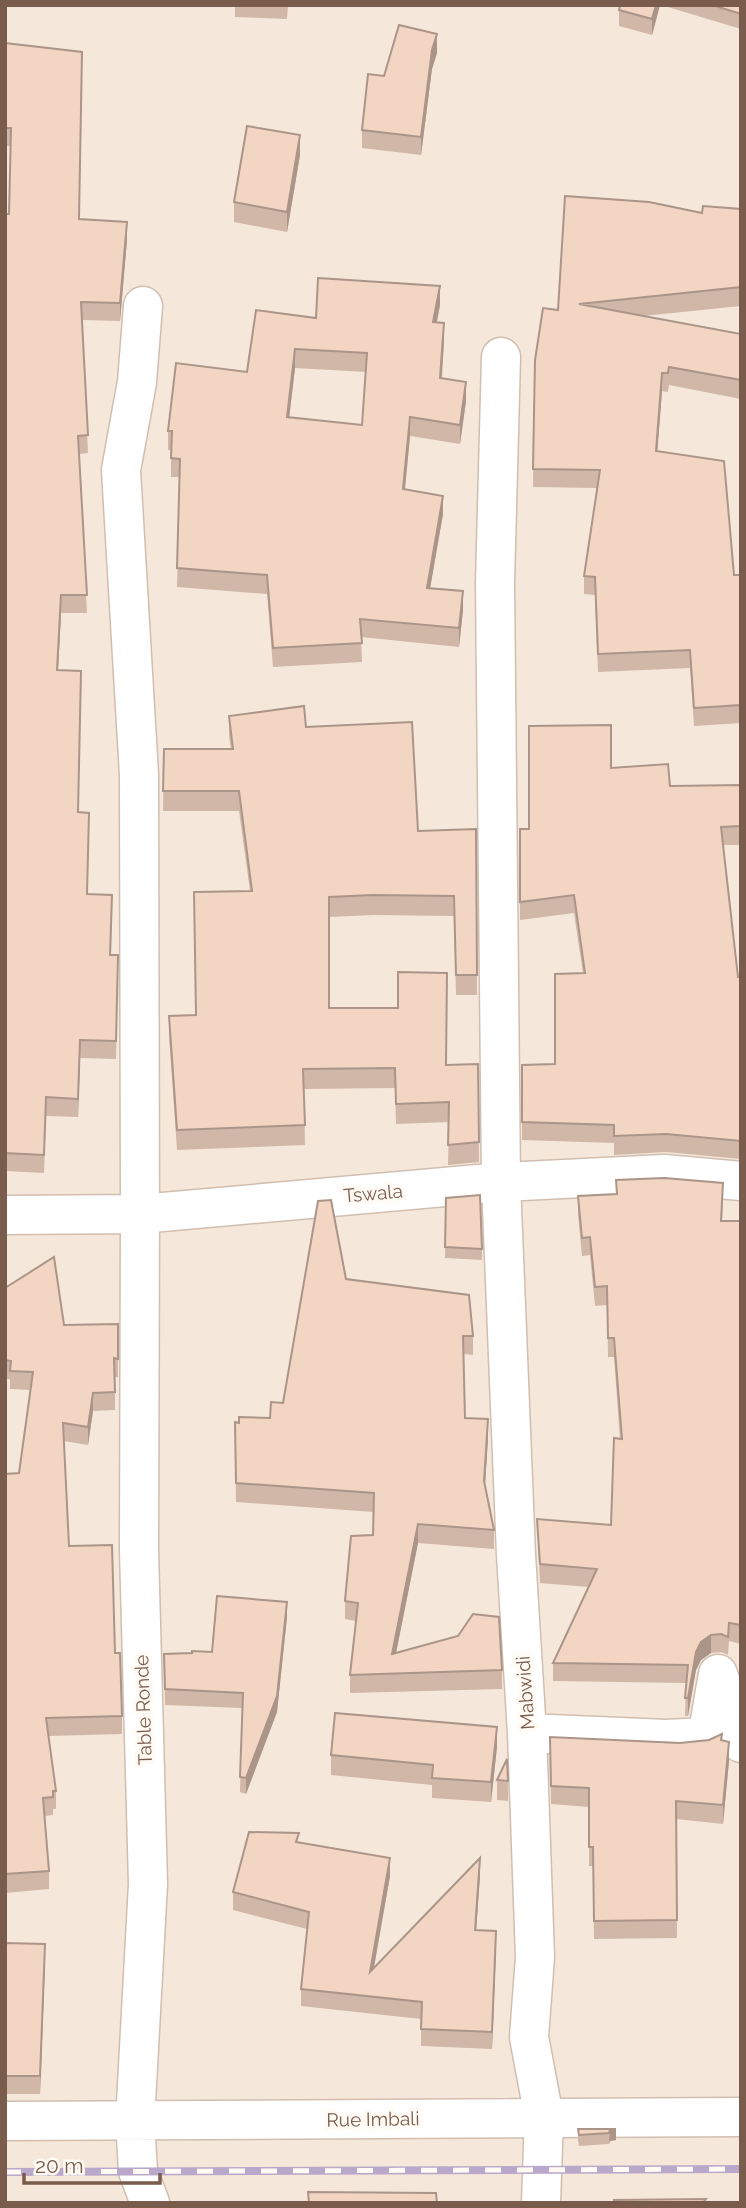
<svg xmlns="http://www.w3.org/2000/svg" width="746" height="2208" viewBox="0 0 746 2208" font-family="Raleway,sans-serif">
<rect width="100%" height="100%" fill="#fdf6ec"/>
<path fill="#f5e8da" d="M5,5H741V2203H5Z"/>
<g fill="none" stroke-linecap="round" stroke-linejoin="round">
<defs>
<path id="minor" d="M143,306L137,382L121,470L139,775L140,1214L139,1550L148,1884L135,2121L138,2171L150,2203
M501,357L495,583L501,1182L516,1555L527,1733L535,1957L529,2037L544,2117L541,2203
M5,1215L140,1214L501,1182L664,1174L741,1181
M527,1733L666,1739L707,1737L718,1674L741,1743
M5,2121L741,2117"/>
</defs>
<use href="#minor" stroke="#d1beb0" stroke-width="41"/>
<use href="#minor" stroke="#fff" stroke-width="38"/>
<defs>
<path id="rail" d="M5,2172L741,2169"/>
</defs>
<use href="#rail" stroke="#b9a8c9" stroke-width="8"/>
<use href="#rail" stroke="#fffaf3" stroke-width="5" stroke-dasharray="16" stroke-linecap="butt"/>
</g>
<path fill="#d1b7a8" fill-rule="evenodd" d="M235,5H288L287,19L235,17Z
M660,5L652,35L619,26V10Z
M661,5H741V29Z
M5,43L80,219L127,240L120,321L82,320L88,453L79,454L87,613H61L58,670L79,812L89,831L87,894L112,913L111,955H118L116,1059L80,1058L78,1117L46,1116L44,1173L5,1171V214H9L10,146H5Z
M437,53L432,69L421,155L362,148V130L384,76Z
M300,155L287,232L234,222V202Z
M741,209V306L643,316L741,334V399L669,385L668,392L662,391L657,451L734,575H741V723L694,726L690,668L598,672L595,595L584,594V576L597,488L533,487L535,360L558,310L702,213Z
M440,305L437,322L444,341L442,379L466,401L460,444L410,436L405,490L443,514L430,588L463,610L459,647L361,637L362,662L273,667L267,594L177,587L180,477H171V450H168V431L247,372L316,318ZM295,368L366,372L362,425L289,418Z
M229,716L306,727L418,831L476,829L477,995H456L454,916L373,915L329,917V1008L446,1065L478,1064L479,1162L448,1165L449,1122L396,1124L395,1088L304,1089L305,1145L177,1150L169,1036V1016L195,1015L250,891L239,811H163L164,749H231L229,736Z
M611,768L670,786L741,785V845H723L738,977H741V1159L666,1152L614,1155V1143L522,1140V1065L555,1064L583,973L574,913L520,920V829H529Z
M616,1180L723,1201L722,1221H741V1644L729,1641L728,1655L721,1652L711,1653L701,1660L696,1670L688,1716H685L686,1683L553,1681V1663L589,1587L540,1583L537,1519L611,1525L620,1439L614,1357H608L607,1305L595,1306L590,1255L582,1256L578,1214V1196L616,1194Z
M446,1198L482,1249V1260L445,1258Z
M346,1279L473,1336V1355L464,1354L465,1418L488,1438L485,1486L494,1530V1549L418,1543L396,1653L502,1670V1689L350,1693V1675L356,1621L345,1619V1601L373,1535V1512L236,1502L235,1422L270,1418L283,1403Z
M5,1288L64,1325L118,1324V1377H115V1410L93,1411L88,1445L64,1441L69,1546L115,1653L122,1716V1734L49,1736L56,1791V1809H53V1815L45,1816L49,1871V1889L5,1893V1474L19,1473L31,1390L10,1389V1379H5Z
M287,1617L277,1712L246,1794L240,1792L242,1708L165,1705L164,1654L212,1652Z
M550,1737L680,1743L722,1740L729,1761L723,1824L676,1819L677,1938L594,1939L593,1866H589V1807L551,1804Z
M497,1747L491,1802L432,1798V1785L331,1775V1755Z
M497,1780L508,1781V1801L497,1800Z
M299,1842L390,1876L374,1968L480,1875L476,1930L496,1949L492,2049L421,2046V2019L301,2006V1989L307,1929L233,1910V1892Z
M5,1943L45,1962L40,2094H5Z
M578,2129H616V2140L610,2141L609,2144L579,2146L578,2140Z"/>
<path fill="#aa9588" d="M656,5H660L652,35V19Z
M437,34V53L432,69L421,155V137L432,50Z
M300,135V155L287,232V212Z
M127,222V240L120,321V303Z
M440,286V305L433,341V322Z
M444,323V341L440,397V378Z
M295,349V368L287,436V417Z
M662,373V391L656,469V451Z
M466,382V401L460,444V425Z
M410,417V436L403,508V489Z
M443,496V514L427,606V588Z
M463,591V610L459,647V628Z
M61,595V613L57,689V670Z
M80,1040V1058L78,1117V1099Z
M93,1393V1411L88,1445V1427Z
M488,1419V1438L484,1500V1481Z
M418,1524V1543L392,1673V1654Z
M287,1602V1617L277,1712L246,1794V1778Z
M711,1635V1653L701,1660L696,1670L688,1716V1698L696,1652L701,1642Z
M497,1727V1747L491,1802V1782Z
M729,1742V1761L723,1824V1805Z
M390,1858V1876L370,1989V1972Z
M480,1858V1875L475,1948V1930Z
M496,1931V1949L492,2049V2032Z
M45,1944V1962L40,2094V2076Z
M616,2129V2140L610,2141L609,2144L610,2130Z"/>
<path fill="#f3d5c3" stroke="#aa9588" stroke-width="2" fill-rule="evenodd" d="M620,5H656L652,19L619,10Z
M712,5H741V14Z
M399,25L437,34L432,50L421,137L362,130L368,74L384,76Z
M5,43L82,52L79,219L127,222L120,303L81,302L88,435L78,436L87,595H61L57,670L81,671L78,812L89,813L87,894L112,895L110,955H118L116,1041L80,1040L78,1099L46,1097L44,1155L5,1153V214H9L11,128H5Z
M247,126L300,135L287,212L234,202Z
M565,196L649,202L702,213L703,206L741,209V287L579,304L741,334V380L669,367L668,373H662L656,451L724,461L734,575H741V705L694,708L690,650L598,654L595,577L584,576L600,470L533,469L535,360L543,308L558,310Z
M318,278L440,286L433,322L444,323L440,378L466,382L460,425L410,417L403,489L443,496L427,588L463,591L459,628L360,619L362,643L273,648L267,575L177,568L180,459L171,458L172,431H168L176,363L247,372L256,310L316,318ZM295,349L367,353L362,425L287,417Z
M304,706L306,727L412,722L418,831L476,829L477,975H456L454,896L373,895L329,897V1008H398V972L447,973L446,1065L478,1064L479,1142L448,1145L449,1102L396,1104L395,1068L303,1069L305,1125L177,1130L169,1016L196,1015L194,892L252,891L239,791H163L164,749H233L229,716Z
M611,725V768L668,764L670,786L741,785V826L721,827L738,977H741V1141L666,1134L614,1136V1125L522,1122V1065L555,1064V974L585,973L574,895L520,902V829H529V726Z
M664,1178L723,1183L721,1221H741V1625L729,1623L728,1637L721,1634L711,1635L701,1642L696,1652L688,1698H685L688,1665L553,1663L597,1569L540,1564L537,1519L611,1525L614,1438L622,1439L614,1338H608L607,1286L595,1287L590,1237L582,1238L578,1196L617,1194L616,1180Z
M480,1195L482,1249L445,1247L446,1198Z
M331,1200L346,1279L469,1295L473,1336H463L465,1418L488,1419L484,1481L494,1530L418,1524L392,1654L458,1636L473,1614L499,1617L502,1670L350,1675L358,1603L345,1601L351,1536L373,1535L374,1493L236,1483L235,1422L239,1423V1417L270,1418L271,1402L283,1403L318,1201Z
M54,1257L64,1325L118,1324V1359L114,1358L115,1392L93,1393L88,1427L63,1423L69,1546L112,1545L115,1653H120L122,1716L46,1718L56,1791H53V1797L43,1798L49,1871L5,1874V1474L19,1473L33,1372L10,1371L11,1361L5,1360V1288Z
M217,1596L287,1602L277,1696L246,1778L240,1777L243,1693L165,1689L164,1654L192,1653V1651L212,1652Z
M335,1713L497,1727L491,1782L432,1778L433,1765L331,1755Z
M722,1734L721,1740L729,1742L723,1805L676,1801L677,1920L594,1921L593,1847H589V1788L551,1786L550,1737L680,1743L709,1740Z
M507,1759L508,1781L497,1780Z
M249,1832L299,1833L296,1842L390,1858L370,1972L480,1858L475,1930L496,1931L492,2032L421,2029L422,2002L301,1989L309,1912L233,1892Z
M5,1943L45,1944L40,2076H5Z
M578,2129H616L610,2130L609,2133L579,2135Z
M308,2192L436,2193L437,2203H309Z
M706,2199L703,2203H614V2200Z"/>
<g text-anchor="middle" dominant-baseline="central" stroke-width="7" stroke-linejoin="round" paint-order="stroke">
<g font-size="19" fill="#7a5c4d" stroke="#fffaf3">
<text transform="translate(373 1193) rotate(-5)">Tswala</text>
<text transform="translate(525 1693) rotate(-94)">Mabwidi</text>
<text transform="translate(143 1710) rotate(-92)">Table Ronde</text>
<text transform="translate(373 2119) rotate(-1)">Rue Imbali</text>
</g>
</g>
<rect width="746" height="2208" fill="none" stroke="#7a5c4d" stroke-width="14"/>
<path d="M24 2173v10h136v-10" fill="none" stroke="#7a5c4d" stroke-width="3.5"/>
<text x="35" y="2173" font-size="21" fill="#7a5c4d" stroke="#fffaf3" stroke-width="5" paint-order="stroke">20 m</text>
</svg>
